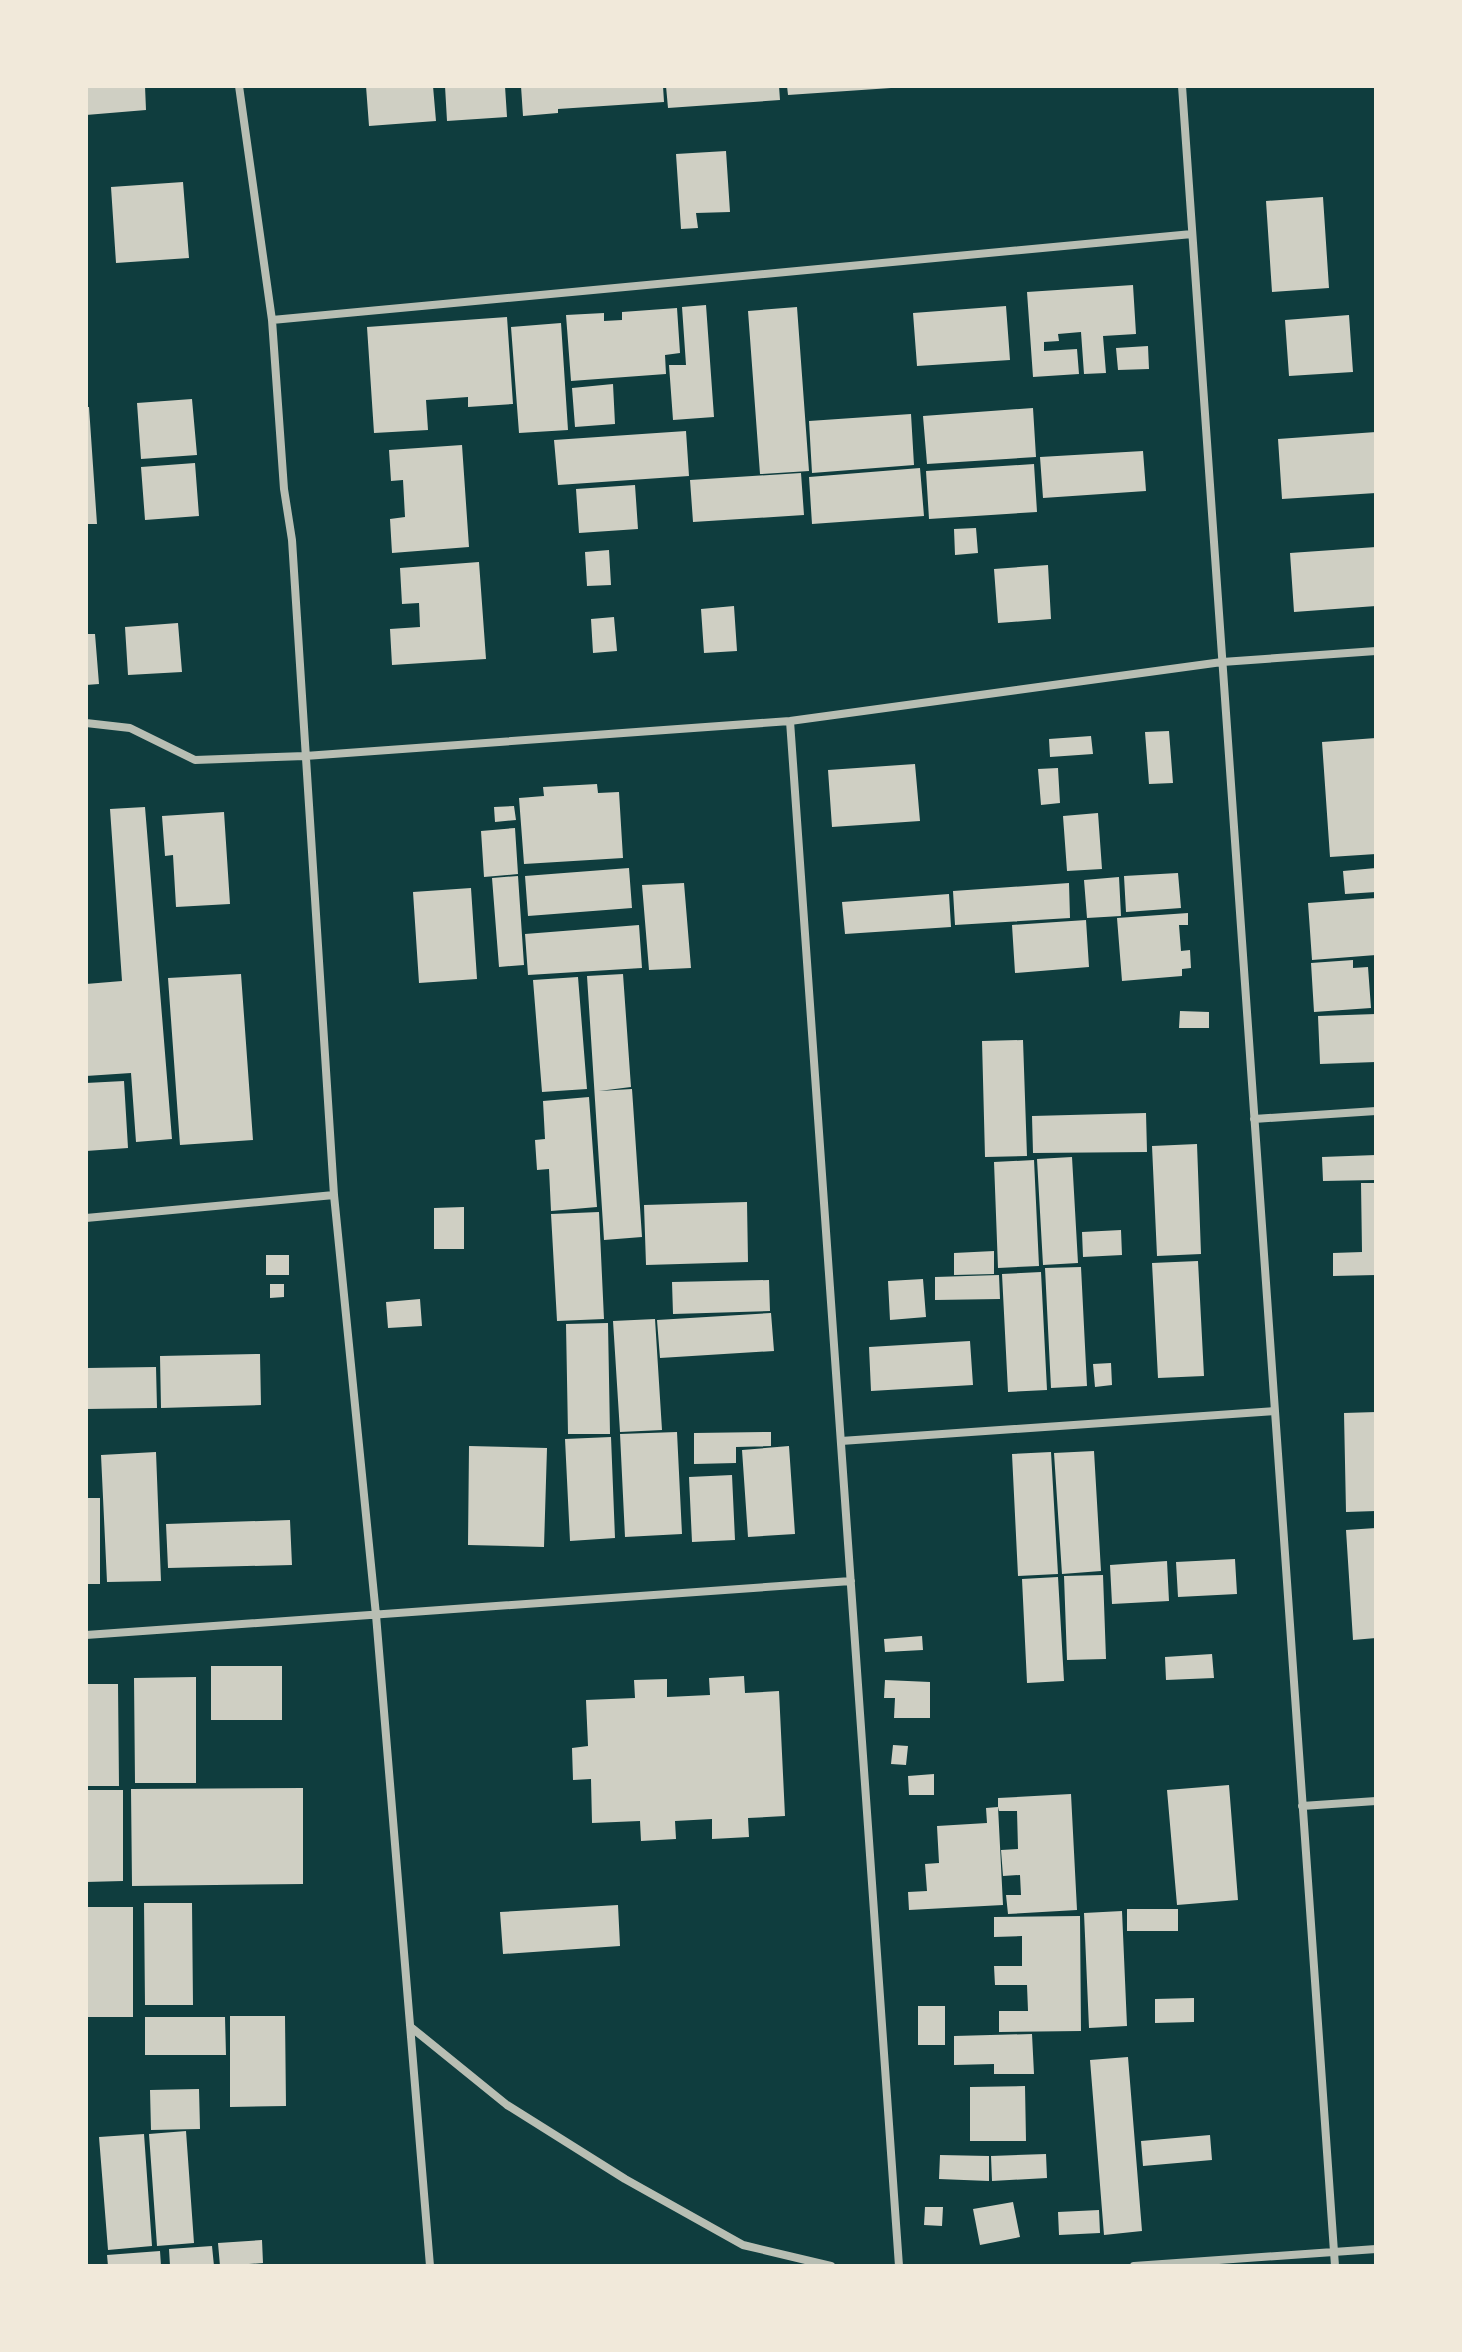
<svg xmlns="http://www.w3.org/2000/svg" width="1462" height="2352" viewBox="0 0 1462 2352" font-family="Helvetica,sans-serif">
<rect width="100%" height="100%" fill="#0f3d3e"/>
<path fill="#cfcfc3" d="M86,86H145L146,110L86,115Z
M366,86H433L436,121L369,126Z
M445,86H505L507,117L447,121Z
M521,86H663L664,102L558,109V113L523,116Z
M666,86H779L780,100L668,108Z
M787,86H891V88L788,95Z
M726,151L730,212L696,213L698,228L681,229L676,154Z
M183,182L189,258L116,263L111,187Z
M1323,197L1329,288L1272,292L1266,201Z
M1133,285L1136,334L1103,336L1106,373L1084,374L1081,332L1058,334L1059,341L1044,342V351L1077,349L1079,374L1033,377L1027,292Z
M706,305L714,417L673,420L669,365H686L682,307Z
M1006,306L1010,360L917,366L913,313Z
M797,307L809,471L760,474L748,311Z
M677,308L680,353L665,355L666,374L571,381L566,315L604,313V321L622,320V312Z
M1349,315L1353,372L1289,376L1285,320Z
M507,317L513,404L468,407V397L426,400L428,430L374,433L367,327Z
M561,323L568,430L519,433L511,327Z
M1148,346L1149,369L1118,370L1116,348Z
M613,384L615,424L575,427L572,388Z
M192,399L197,455L141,459L137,403Z
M86,407H89L97,524H86Z
M1033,408L1036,457L927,464L923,416Z
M911,414L914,465L812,473L809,421Z
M686,431L689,476L558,485L554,440Z
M1376,432V493L1282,499L1278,439Z
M462,445L469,547L392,553L390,519L405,517L403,480L391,481L389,450Z
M1143,451L1146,491L1043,498L1040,457Z
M195,463L199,516L145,520L141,467Z
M1034,464L1037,512L929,519L926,471Z
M920,468L924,516L812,524L809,477Z
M801,473L804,515L693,522L690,480Z
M635,485L638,529L579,533L576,489Z
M976,528L978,553L955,555L954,529Z
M1376,547V606L1294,612L1290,553Z
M609,550L611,585L587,586L585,552Z
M479,562L486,659L392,665L390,629L420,627L419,603L402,604L400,568Z
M1048,565L1051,619L998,623L994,569Z
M734,606L737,651L704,653L701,609Z
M614,617L617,651L593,653L591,619Z
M178,623L182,672L128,675L125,627Z
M86,634H95L99,684L86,685Z
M1169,731L1173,783L1149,784L1145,732Z
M1091,736L1093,754L1050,757L1049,739Z
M1376,738V854L1330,857L1322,742Z
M915,764L920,821L832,827L828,770Z
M1058,768L1060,803L1041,805L1038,769Z
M597,784L598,793L619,792L623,858L524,864L519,798L544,796L543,787Z
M514,806L516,820L495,822L494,807Z
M145,807L172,1139L136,1142L131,1073L86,1076V984L122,981L110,809Z
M224,812L230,904L176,907L173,855L165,856L162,816Z
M1098,813L1102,869L1067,871L1063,816Z
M515,828L518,874L484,877L481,831Z
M629,868L632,908L528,916L525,876Z
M1376,868V892L1345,894L1343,871Z
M1178,873L1181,908L1126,912L1124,876Z
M518,876L524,965L499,967L492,878Z
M1119,877L1121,916L1087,918L1084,880Z
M684,883L691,968L649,970L642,885Z
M1069,883L1070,918L955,925L953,891Z
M471,888L477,979L419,983L413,892Z
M949,894L951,927L845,934L842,902Z
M1376,898V955L1312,960L1308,903Z
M1188,913V925H1179L1181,951L1190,950L1191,968L1182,969V976L1122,981L1117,918Z
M1086,920L1089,967L1015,973L1012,925Z
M639,925L642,968L528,975L525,934Z
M1353,960V968L1368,967L1371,1008L1314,1012L1311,963Z
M241,974L253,1140L180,1145L168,978Z
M623,974L631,1087L599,1091L632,1089L642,1237L604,1240L587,976Z
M578,977L587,1089L542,1092L533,980Z
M1180,1011L1209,1012V1028H1179Z
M1376,1014V1062L1320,1064L1318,1016Z
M1023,1040L1027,1156L985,1157L982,1041Z
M124,1081L128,1148L86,1151V1083Z
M589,1097L597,1207L551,1211L549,1169L537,1170L535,1140L545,1139L543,1101Z
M1146,1113L1147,1152L1033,1153L1032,1116Z
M1197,1144L1201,1254L1157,1256L1152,1146Z
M1376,1155V1180L1323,1181L1322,1157Z
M1072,1157L1078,1263L1043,1265L1037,1159Z
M1034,1160L1039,1266L998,1268L994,1162Z
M1361,1183H1376V1275L1333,1276V1253L1362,1252Z
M747,1202L748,1262L646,1265L644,1205Z
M464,1207V1249H434V1208Z
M599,1212L604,1319L557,1321L551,1214Z
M1121,1230L1122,1255L1083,1257L1082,1232Z
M994,1251V1274L954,1275V1253Z
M266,1255H289V1275H266Z
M1198,1261L1204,1376L1158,1378L1152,1263Z
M1081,1267L1087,1386L1051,1388L1045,1268Z
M1041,1272L1047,1390L1008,1392L1002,1274Z
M999,1275L1000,1299L935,1300V1277Z
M923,1279L926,1317L890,1320L888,1281Z
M769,1280L770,1311L673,1314L672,1282Z
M270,1284H284V1297L270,1298Z
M420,1299L422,1326L388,1328L386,1302Z
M771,1313L774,1351L660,1358L657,1320Z
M655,1319L662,1430L620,1432L613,1321Z
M608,1323L610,1434H568L566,1324Z
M970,1341L973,1385L871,1391L869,1347Z
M260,1354L261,1405L161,1408L160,1356Z
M1111,1363L1112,1385L1095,1387L1093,1364Z
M156,1367L157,1408L86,1409V1368Z
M1376,1412V1511L1346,1512L1344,1413Z
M677,1432L682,1534L625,1537L620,1434Z
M771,1432V1446L736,1447V1463L694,1464V1433Z
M611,1437L615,1538L570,1541L565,1439Z
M469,1446L547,1448L544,1547L468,1545Z
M789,1446L795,1534L748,1537L742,1450Z
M1094,1451L1101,1571L1062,1574L1054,1453Z
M156,1452L161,1581L107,1582L101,1455Z
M1051,1452L1058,1574L1018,1576L1012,1454Z
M732,1475L735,1540L692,1542L689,1477Z
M86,1498H100V1584H86Z
M290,1520L292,1565L168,1568L166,1524Z
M1376,1528V1638L1353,1640L1346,1530Z
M1235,1559L1237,1594L1178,1597L1176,1562Z
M1167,1561L1169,1601L1112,1604L1110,1565Z
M1103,1575L1106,1659L1067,1660L1064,1576Z
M1058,1577L1064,1681L1027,1683L1022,1579Z
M922,1636L923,1650L885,1652L884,1639Z
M1212,1654L1214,1678L1166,1680L1165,1657Z
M211,1666H282V1720H211Z
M744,1676L745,1693L779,1691L785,1816L748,1818L749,1837L712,1839V1819L675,1821L676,1839L641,1841L640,1821L592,1823L591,1779L573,1780L572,1748L588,1746L586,1700L635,1698L634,1680L667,1679V1697L710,1695L709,1678Z
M196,1677V1783H135L134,1678Z
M885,1680L930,1682V1718H894L895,1698H884Z
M86,1684H118L119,1786H86Z
M893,1745L908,1746L906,1765L891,1764Z
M934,1774V1795H909L908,1776Z
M1229,1785L1238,1900L1177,1905L1167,1790Z
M303,1788V1884L132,1886L131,1789Z
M86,1790H123V1881L86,1882Z
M1071,1794L1077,1910L1008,1914L1006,1895H1021L1020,1875L1003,1876L1001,1850L1018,1849L1017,1811H999L998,1807L1003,1905L909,1910L908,1892L927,1891L925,1864L939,1863L937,1826L987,1823L986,1808L998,1807V1798Z
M144,1903H192L193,2005H145Z
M618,1905L620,1946L503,1954L500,1912Z
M86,1907H133V2017H86Z
M1127,1909H1178V1931H1127Z
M1122,1911L1127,2026L1089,2028L1084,1913Z
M1080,1916L1081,2031L999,2032V2011H1028L1027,1985H995L994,1966H1022V1936L994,1937V1917Z
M1194,1998V2022L1155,2023V1999Z
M918,2006H945V2045H918Z
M230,2016H285L286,2106L230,2107Z
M145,2017H225L226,2055H145Z
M1032,2034L1034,2074H994V2064L954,2065V2036Z
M1128,2057L1142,2231L1104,2235L1090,2060Z
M1025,2086L1026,2141H970V2087Z
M199,2089L200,2129L151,2130L150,2090Z
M186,2131L194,2243L157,2246L149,2134Z
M144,2134L152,2246L108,2250L99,2137Z
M1210,2135L1212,2160L1143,2166L1141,2141Z
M1046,2154L1047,2178L992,2181L991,2156Z
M940,2155L989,2156V2181L939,2179Z
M1013,2202L1020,2237L980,2245L973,2209Z
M925,2207H943L942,2226L924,2225Z
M1099,2210L1100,2233L1059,2235L1058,2212Z
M262,2240L263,2263L220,2266L218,2243Z
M212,2246L214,2266H170L169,2249Z
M160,2251L161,2266H108L107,2255Z"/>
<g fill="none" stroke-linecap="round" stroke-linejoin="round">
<path stroke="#b8beb3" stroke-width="8" d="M239,86L272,320L284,489L292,540L334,1195L376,1615L430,2266
M1182,86L1335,2266
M272,320L1192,234
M790,721L899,2266
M86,723L130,728L195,760L305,756L790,721L1222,662L1376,651
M1254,1119L1376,1111
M86,1218L334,1195
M841,1441L1275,1411
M86,1635L851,1581
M1302,1806L1376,1801
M412,2028L507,2105L625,2179L743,2245L831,2266
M1134,2266L1376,2249"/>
</g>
<rect width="1462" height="2352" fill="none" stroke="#f1e9da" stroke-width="176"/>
</svg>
